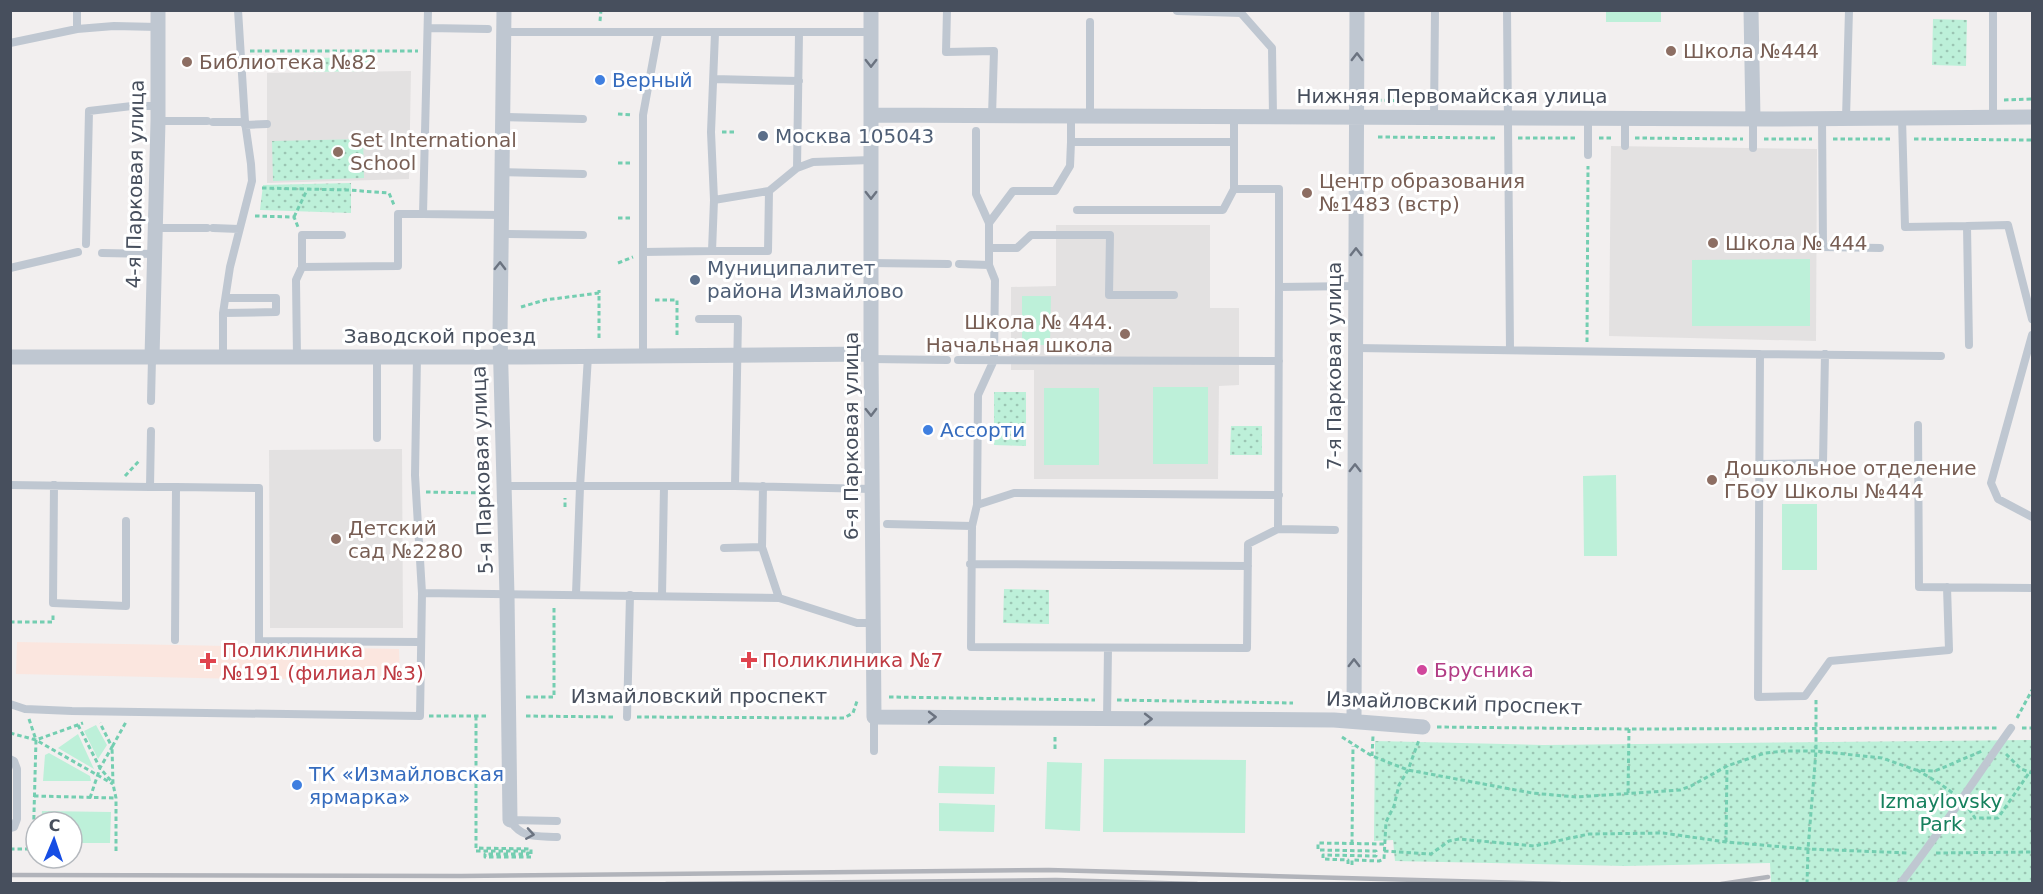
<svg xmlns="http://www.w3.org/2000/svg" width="2043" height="894" viewBox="0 0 2043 894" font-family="'DejaVu Sans',sans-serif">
<defs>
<pattern id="park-dots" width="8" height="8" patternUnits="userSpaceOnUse" patternTransform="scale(1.5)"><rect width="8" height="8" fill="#bdf0d9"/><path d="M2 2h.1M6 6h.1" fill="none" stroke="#9bc5b3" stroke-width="1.8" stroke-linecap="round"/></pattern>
</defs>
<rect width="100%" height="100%" fill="#f2efef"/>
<path fill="#e3e1e1" d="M411,71L409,179L267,183V73Z
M1611,146L1817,149L1816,341L1609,336Z
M1056,225H1210V308H1239V385L1219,386L1218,479H1034V370H1011V287L1056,286Z
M402,449L403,628H270L269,450Z"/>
<path fill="#fbe6df" d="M17,642L399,649L400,680L243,679L16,674Z"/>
<path fill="#bdf0d9" d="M1606,11H1661V22H1606Z
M1810,259V326H1692V260Z
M1022,296H1051L1050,345H1022Z
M1153,387H1208V464H1153Z
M1044,388H1099V465H1044Z
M1616,475L1617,556H1584L1583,476Z
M1782,504H1817V570H1782Z
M96,725L107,745L98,759L84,731Z
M78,734L94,769L58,748Z
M49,753L90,776L91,781H43L45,755Z
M1104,759L1246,760L1245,833L1103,832Z
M1047,762L1082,763L1080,831L1045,829Z
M939,766L995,767L994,794L938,793Z
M939,803L995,805L994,832L939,831Z
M42,811L111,812L110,843H72V822H41Z"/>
<path fill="url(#park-dots)" d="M1933,19L1967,20L1966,66L1932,65Z
M369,57V71L314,72V58Z
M363,139L364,178L273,181L272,141Z
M351,183V213L260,210L263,185Z
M994,392H1026V446L994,445Z
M1231,426H1262V455H1230Z
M1004,589L1049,590V624L1003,623Z
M2032,740V883H1771L1770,863L1625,866L1395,861L1393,840L1374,841L1375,741L1543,745Z"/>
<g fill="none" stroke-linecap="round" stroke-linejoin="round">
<path stroke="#74ceb1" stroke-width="3" stroke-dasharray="4.5 3" stroke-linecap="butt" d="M600,21L601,10
M250,51H418
M1377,100L1404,101
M2004,100L2032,99
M618,114L632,115
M722,132H735
M1378,137L1497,138
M1518,138H1578
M1599,138H1614
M1635,138L1743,139
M1764,139H1812
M1833,139H1893
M1914,139L2032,140
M886,141L898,131
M618,163H632
M262,188L348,190L389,193L394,205
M255,216L294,217L298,227
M294,217L307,190
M618,218H632
M618,263L633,257
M655,300H677V337
M521,307L545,300L599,293
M599,338V290
M1587,342L1588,166
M125,476L139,461
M426,492L484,493
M565,507V498
M10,622H53V614
M526,697H554V606
M889,697L1095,700
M1117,700L1293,703
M429,716H487
M476,716V851H528V854H485V857H531V849L476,848
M526,716L616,717
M637,717L844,718L853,713L857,701
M2017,718L2032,690
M29,719L36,740
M78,725L100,768L112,782
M1437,727L1629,729L1998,728
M2022,728H2032
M10,733L36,740L113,784
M1342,737L1372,756L1408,770L1532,793L1576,797L1680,790L1691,786L1727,766L1765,753L1784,751H1816L1882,758L1916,770L1935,771L1982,751
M1055,749V735
M2006,754L2021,769L2032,773
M1372,756L1373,736
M1917,770L1939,783L1954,794
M1628,793L1629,729
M34,796L116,798
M90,798L100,768L112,747L100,723
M1969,809L1975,818H1998L2029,773
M1726,842L1727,766
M1352,844L1353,746
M10,849H33L36,740L83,723
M116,851V798L113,784L112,747L126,722
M1384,851L1431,854L1449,841L1459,839L1534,846L1589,834L1663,833L1726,842L1808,849L1909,853
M1936,853L2032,852
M1348,864V860L1323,859V855L1376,856V851L1318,850V843L1384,844
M1352,865V860L1379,861L1384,859L1386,822L1394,806L1399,785L1408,770L1419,740
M1807,884L1808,849L1816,751V700"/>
<path stroke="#bfc7d1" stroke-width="8" d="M77,10V29
M428,10L423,214L501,215
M947,10L946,52L994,51L992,116
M1507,10L1510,350
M1993,10V117
M1177,11L1241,13L1272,48L1273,116
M428,28L488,29
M504,32H871
M799,33L797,168L813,162L871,160
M10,43L77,29L114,26L158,27
M714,79L799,81
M1071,116V142H1234
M1090,116V22
M1234,116V189H1279V287L1356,286
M503,117L583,119
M1434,118L1435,10
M1822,118L1823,247L1880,248
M1846,118L1849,10
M1902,118L1905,227L1967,226L1969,345
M1753,119V148
M158,121H207
M213,122H245
M245,125L267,124
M976,131V194L989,223
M1625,146V119
M1588,155V119
M502,172L583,174
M769,191L797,168
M1077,210H1223L1234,189
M1967,226L2008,225L2032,319
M155,228H207
M213,228L239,229
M501,234L583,235
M86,244L89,111L132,106H158
M989,248H1017L1031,235H1110L1109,295H1174
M712,251H768L769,191L714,200
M643,252L712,251L714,200L711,132L715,33
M102,253L155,254
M871,263L948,264
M959,264L989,265V223L1013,191H1055L1070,166L1071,142
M302,267V235H342
M10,268L78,252
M223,313L276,312V298H227
M699,319H738L735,486
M2032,335L1991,483L1998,499L2032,517
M1356,348L1760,354
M643,356V115L658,33
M1941,356L1760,354L1758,697L1805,696L1830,661L1949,650L1947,587
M417,357L415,475L422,593
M223,358V313L230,267L252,181L251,164L245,122L238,10
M297,358L296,280L302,267L398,266V214H423
M871,359L947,360
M958,360L1279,361
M151,401L152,358
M1918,425L1919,587L2032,588
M377,438V357
M1760,464L1823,463L1825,354
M10,485L150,487L151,431
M54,485L53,603L126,606V521
M504,486H735L872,489
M763,486L762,547L779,598
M150,487H176L175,640
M176,487L259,488V641L420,642
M977,505L978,395L994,360L995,280L989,265
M887,524L972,526L971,647L1247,648L1248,544L1278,529L1335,530
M972,526L977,505L1014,493L1279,495
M1278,529L1279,287
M724,548L762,547
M970,564L1248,566
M576,594L580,487L588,356
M662,596L664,486
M10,704L25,709L72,711L420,716L422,593L779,598L857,623H873
M627,717L630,595
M874,717V751
M1107,719L1108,648
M10,759L14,761L17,769V819L14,827L10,828
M510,820C521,839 537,836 557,837
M510,820L557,821
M1900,884C1940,833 1974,780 2011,728"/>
<path stroke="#bfc7d1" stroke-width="15" d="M504,10L500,335L507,595L510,820
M871,10V354L874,717L1334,720L1423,727
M1751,10L1753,119
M871,115L1774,119L2032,117
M10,357H521L871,354
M152,358L158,121V10
M1354,721L1357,10"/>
<path stroke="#b1b3ba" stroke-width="4.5" d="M10,875L461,876L1049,870L1560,884
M666,884L1056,880L1197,884
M1721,884L1768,877"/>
</g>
<defs><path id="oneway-chevron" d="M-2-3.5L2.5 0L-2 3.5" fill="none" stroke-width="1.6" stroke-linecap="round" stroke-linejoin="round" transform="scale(1.5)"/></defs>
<g stroke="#6b7380">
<use href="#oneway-chevron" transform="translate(1357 57) rotate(-90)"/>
<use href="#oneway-chevron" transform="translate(871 63) rotate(90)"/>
<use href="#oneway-chevron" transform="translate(871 195) rotate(90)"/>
<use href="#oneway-chevron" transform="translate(1356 252) rotate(-90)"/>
<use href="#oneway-chevron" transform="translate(500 266) rotate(-89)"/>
<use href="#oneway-chevron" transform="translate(871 412) rotate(89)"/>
<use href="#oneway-chevron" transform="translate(1355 468) rotate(-90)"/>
<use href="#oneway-chevron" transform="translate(1354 663) rotate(-90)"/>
<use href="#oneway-chevron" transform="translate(932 717)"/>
<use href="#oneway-chevron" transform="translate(1148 719)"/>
<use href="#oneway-chevron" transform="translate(530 834) rotate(9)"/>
</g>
<g fill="#8d6e63" stroke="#fff" stroke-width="2">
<circle cx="1671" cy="51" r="6"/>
<circle cx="187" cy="62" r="6"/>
<circle cx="338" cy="152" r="6"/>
<circle cx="1307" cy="193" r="6"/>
<circle cx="1713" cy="243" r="6"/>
<circle cx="1125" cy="334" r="6"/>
<circle cx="1712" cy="480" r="6"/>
<circle cx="336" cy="539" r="6"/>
</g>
<g fill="#3f7fe0" stroke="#fff" stroke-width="2">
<circle cx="600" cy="80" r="6"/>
<circle cx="928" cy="430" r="6"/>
<circle cx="297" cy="785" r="6"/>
</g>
<g fill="#5c6f8a" stroke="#fff" stroke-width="2">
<circle cx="763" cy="136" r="6"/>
<circle cx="695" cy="280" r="6"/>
</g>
<g fill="#e0444e" stroke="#fff" stroke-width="2">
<path d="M746 651h6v6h6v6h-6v6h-6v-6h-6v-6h6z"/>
<path d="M205 652h6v6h6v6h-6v6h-6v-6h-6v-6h6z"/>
</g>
<circle fill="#d1479c" stroke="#fff" stroke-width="2" cx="1422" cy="670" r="6"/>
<g text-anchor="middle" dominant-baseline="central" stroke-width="6" stroke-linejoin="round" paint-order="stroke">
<g font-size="20" fill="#785e54" stroke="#fff" text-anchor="start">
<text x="1683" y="51">Школа №444</text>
<text x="199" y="62">Библиотека №82</text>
<text x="350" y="140">Set International<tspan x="350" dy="23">School</tspan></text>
<text x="1319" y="181">Центр образования<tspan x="1319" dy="23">№1483 (встр)</tspan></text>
<text x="1725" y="243">Школа № 444</text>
<text x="1113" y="322" text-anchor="end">Школа № 444.<tspan x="1113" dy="23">Начальная школа</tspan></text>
<text x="1724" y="468">Дошкольное отделение<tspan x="1724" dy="23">ГБОУ Школы №444</tspan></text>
<text x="348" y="528">Детский<tspan x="348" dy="23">сад №2280</tspan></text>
</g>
<g font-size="20" fill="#366cbe" stroke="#fff" text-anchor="start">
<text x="612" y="80">Верный</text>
<text x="940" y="430">Ассорти</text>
<text x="309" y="774">ТК «Измайловская<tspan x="309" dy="23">ярмарка»</tspan></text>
</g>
<g font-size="20" fill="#474f5d" stroke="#fff">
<text x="1452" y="96">Нижняя Первомайская улица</text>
<text transform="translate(135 184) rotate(-89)">4-я Парковая улица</text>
<text x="440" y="336">Заводской проезд</text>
<text transform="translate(1334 366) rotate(-90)">7-я Парковая улица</text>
<text transform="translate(851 436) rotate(-90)">6-я Парковая улица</text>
<text transform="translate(482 470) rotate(-92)">5-я Парковая улица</text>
<text x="699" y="696">Измайловский проспект</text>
<text transform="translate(1454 703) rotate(2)">Измайловский проспект</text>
</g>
<g font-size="20" fill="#4e5e75" stroke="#fff" text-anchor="start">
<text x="775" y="136">Москва 105043</text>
<text x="707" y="268">Муниципалитет<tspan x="707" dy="23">района Измайлово</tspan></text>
</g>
<g font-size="20" fill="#be3a42" stroke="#fff" text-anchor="start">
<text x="222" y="650">Поликлиника<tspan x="222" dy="23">№191 (филиал №3)</tspan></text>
<text x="762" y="660">Поликлиника №7</text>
</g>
<g font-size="20" fill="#b23c85" stroke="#fff" text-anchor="start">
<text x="1434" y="670">Брусника</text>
</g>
<g font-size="20" fill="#16805d" stroke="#fff">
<text x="1941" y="801">Izmaylovsky<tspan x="1941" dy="23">Park</tspan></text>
</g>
</g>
<rect width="2043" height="894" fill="none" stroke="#474f5d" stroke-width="24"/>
<g transform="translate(54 840) rotate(2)"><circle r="28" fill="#ffffff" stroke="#b5b9be" stroke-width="1.5"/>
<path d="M0-4.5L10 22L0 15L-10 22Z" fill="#164de4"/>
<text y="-9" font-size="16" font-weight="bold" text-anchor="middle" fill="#474f5d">С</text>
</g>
</svg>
